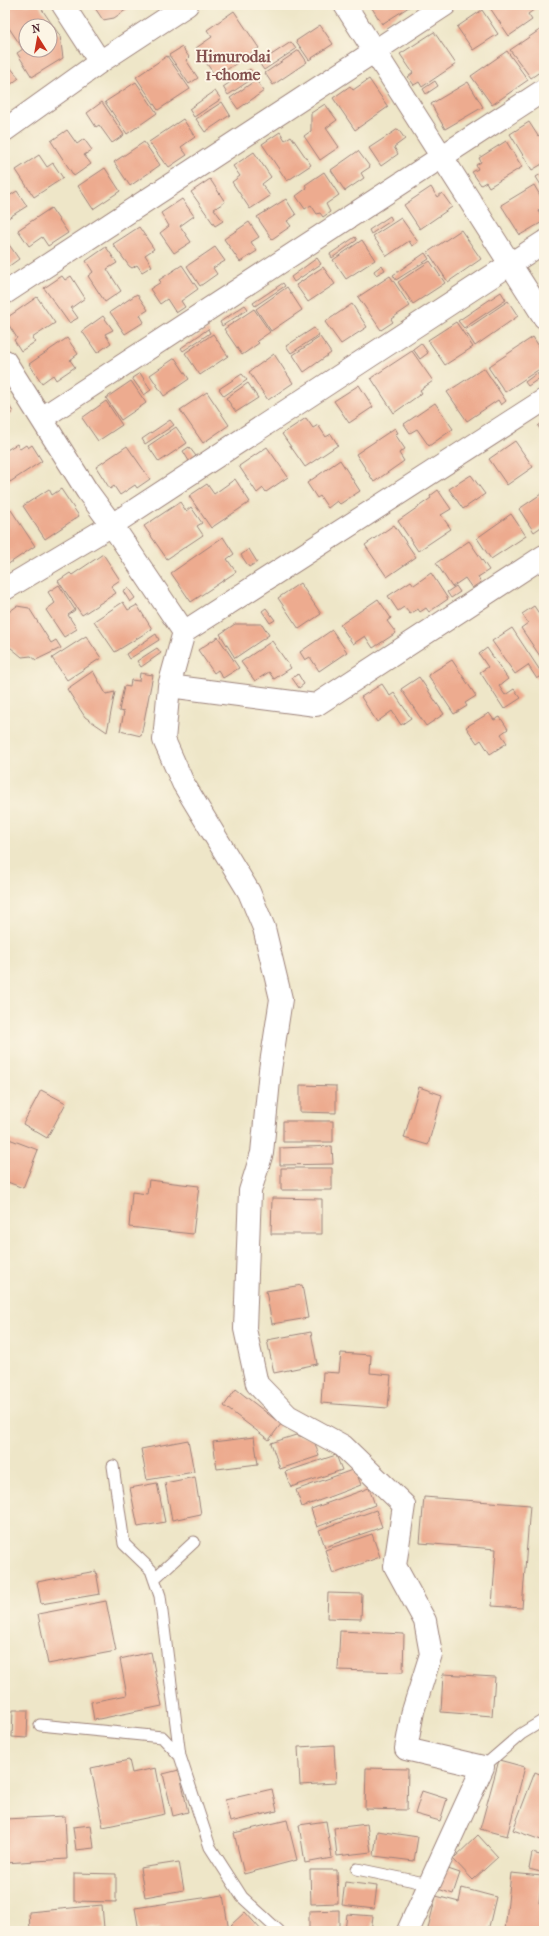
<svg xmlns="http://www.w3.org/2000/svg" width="549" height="1936" viewBox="0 0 549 1936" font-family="'IM FELL French Canon',serif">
<rect width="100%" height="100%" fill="#fcf5e5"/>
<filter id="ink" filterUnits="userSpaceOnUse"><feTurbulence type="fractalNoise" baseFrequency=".025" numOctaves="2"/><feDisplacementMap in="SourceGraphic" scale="8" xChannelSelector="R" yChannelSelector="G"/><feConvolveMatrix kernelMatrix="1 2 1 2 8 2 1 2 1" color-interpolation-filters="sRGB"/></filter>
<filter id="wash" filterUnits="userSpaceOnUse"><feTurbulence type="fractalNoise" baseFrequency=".012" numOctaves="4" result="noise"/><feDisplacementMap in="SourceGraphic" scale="16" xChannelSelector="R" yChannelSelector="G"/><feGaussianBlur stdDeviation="0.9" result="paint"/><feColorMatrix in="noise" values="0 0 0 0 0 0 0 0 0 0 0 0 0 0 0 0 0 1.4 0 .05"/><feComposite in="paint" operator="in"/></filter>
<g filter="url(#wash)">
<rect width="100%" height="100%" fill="#eee6c8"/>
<g id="blocks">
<path fill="#edab8f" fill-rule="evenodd" d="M5,5H39L60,36L63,58L32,77L17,53L23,49L5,22ZM26,26H50V50H26Z
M93,5H133L114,18L103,20Z
M370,5H412L382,24Z
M488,5H541L528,14L532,20L509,36Z
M482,10L498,34L473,50L457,27Z
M234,11L259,48L216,77L196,48L212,37L207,30Z
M320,25L333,44L309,60L296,41Z
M544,27V69L531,78L510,50Z
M434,32L456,64L422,87L419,82L414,85L408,77L413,73L400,54Z
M291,42L296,49L264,70L259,63Z
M182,47L189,57L186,60L198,78L189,84L169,55Z
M299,50L307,62L273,85L265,73Z
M507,51L528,80L492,105L471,76Z
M167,56L190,89L158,110L136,77Z
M5,61L19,78L5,89Z
M250,69L255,77L228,95L223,87Z
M369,79L388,107L355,130L333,98L350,86L353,90Z
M256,80L264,91L238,109L230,98Z
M435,81L438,86L426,94L423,89Z
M136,82L157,113L127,134L105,102Z
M468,82L483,107L445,129L431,104Z
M215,91L221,99L194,117L189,109Z
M102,102L124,135L112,143L99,125L96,127L87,113Z
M222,102L230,115L205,132L196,119Z
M325,104L337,120L326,128L339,147L320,160L304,136L311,131V113Z
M183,119L195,137L181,147L187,155L169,167L166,163L165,164L149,142Z
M529,122L538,136L544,132V163L532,170L510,134Z
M398,129L405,139L394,147L398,154L381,166L369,148Z
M67,130L77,144L84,139L92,150L84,155L91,164L74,176L51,141Z
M280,132L285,140L291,136L311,165L287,181L262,144Z
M506,141L522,167L489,187L486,182L481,185L472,172L478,169L476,165L481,162L479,158Z
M144,142L160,165L130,186L114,162Z
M358,151L370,167L361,173L364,178L345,191L331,170Z
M254,152L271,177L262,184L270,196L250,209L232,182L240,176L233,166Z
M39,155L47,167L53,163L63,178L34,197L16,170Z
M105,168L120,191L93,209L78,186Z
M324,172L339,195L326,204L330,212L323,217L320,213L317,214L311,205L305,209L296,196L307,188L305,185Z
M544,172V190L536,177Z
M210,179L225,202L214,209L223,221L215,226L191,192Z
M534,185L544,202V207L538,211L544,221L520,235L501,205Z
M431,187L437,197L442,193L452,207L420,229L404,205Z
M5,190L9,196L17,191L27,206L5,220Z
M182,199L194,216L180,226L191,242L174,253L160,233L169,226L161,213Z
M286,199L296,215L287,221L291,226L272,239L257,217Z
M51,208L68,233L48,246L42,237L29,246L18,230Z
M390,216L392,220L371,234L369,230Z
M401,218L418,242L412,246L409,241L387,256L373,236Z
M249,222L259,237L251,242L257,251L240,262L224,239Z
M139,227L154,249L145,255L152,266L142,272L137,265L132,268L129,266L113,244Z
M461,230L481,259L448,282L428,252Z
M355,237L357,240L332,258L330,254Z
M5,239L19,259L5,269Z
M362,240L375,260L346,279L333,260Z
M106,247L117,263L107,269L121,291L105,302L88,276L93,272L86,261Z
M215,247L225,261L213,268L217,274L200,286L187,266Z
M425,253L429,259L396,280L393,275Z
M317,258L321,264L294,282L291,277Z
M430,261L445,283L413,304L398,282Z
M182,265L198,289L181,301L185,307L176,313L167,299L160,304L150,289L161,282L159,280Z
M382,265L385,270L376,275L374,271Z
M323,267L335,284L308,302L296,285Z
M62,276L65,280L71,276L85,298L71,308L78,318L69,323L44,288Z
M390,276L410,306L391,319L393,322L381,330L358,297Z
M283,283L285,286L255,306L253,303Z
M287,287L302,310L271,331L256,309Z
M501,292L506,300L464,328L458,321Z
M137,294L148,310L140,315L144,322L125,334L110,312Z
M37,297L55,323L32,338L35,342L21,351L14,340L17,338L5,319Z
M508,301L518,316L475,346L465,330Z
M352,304L367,327L341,344L325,322Z
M245,305L248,309L222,326L220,322Z
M254,309L270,332L257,341L259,343L242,355L224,329Z
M103,316L113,330L105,334L111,343L97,353L82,331Z
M456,322L473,347L445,365L428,340Z
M314,328L319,335L291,353L286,346Z
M208,329L210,333L183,351L181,348Z
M213,334L228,356L200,375L185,353Z
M320,337L331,353L304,372L293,355Z
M533,337L544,354V366L505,392L488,367Z
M67,338L78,354L70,360L75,367L56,380L53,375L42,383L29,364Z
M421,343L428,353L420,359L413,349Z
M412,351L433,381L420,390L422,393L394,413L371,378Z
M274,354L293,383L268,400L249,372Z
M175,358L189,379L164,396L150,375Z
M484,368L506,401L501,405L498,400L467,421L447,392Z
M140,373L151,390L144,395L132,378Z
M537,373L540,378L528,386L525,382Z
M242,374L247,380L224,396L219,389Z
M131,381L146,403L121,420L106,398Z
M248,383L258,398L236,412L226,398Z
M359,385L373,407L349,423L334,401Z
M207,392L229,425L203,443L180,410Z
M5,399L13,412L5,417Z
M106,401L122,425L98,441L82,418Z
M435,403L453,429L429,446L417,429L410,433L404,424Z
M306,418L313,428L318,425L326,437L331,434L338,445L305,467L282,434Z
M170,420L174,425L145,444L142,439Z
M544,422V435L538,426Z
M176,427L187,443L159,462L148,446Z
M395,428L398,433L395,434L405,449L399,453L404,461L374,482L356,454Z
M515,441L533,467L507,485L489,459Z
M17,444L20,449L26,445L28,448L32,445L42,461L10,482L5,474V451Z
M127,446L150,479L137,488L135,485L120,495L114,486L110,489L96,467Z
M189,447L196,456L189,461L183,451Z
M267,447L288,477L266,492L263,488L257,493L239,466Z
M340,460L360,491L340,504L337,501L328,508L320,496L317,498L307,483Z
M471,475L485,494L463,509L449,489Z
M235,479L250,502L211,528L189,496L207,484L214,494Z
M49,489L52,495L61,489L79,516L45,539L23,506Z
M438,490L451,509L441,515L451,529L418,551L398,521L431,498L430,496Z
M544,492V525L534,532L519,509Z
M180,502L186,511L191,507L202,523L197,526L203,535L167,559L144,526Z
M11,510L35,546L7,565L5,562V514Z
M511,514L526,536L491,559L477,538Z
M394,525L416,557L387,577L365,545Z
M223,537L234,554L227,559L236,572L191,602L171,573Z
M469,541L489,570L478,577L481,582L472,588L465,578L452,587L436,563Z
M249,549L257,562L249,567L241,555Z
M103,554L120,580L111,586L116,593L82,615L58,581L70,573L72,575Z
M431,573L448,599L429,612L426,608L420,612L418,609L410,614L404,607L398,611L388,596L411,581L414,585Z
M300,583L321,614L299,629L278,598Z
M59,585L75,610L68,615L77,629L64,637L46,610L55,603L48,592Z
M456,586L460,592L451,598L447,592Z
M128,588L135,598L130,602L123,591Z
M378,599L391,618L387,621L396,633L373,648L365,636L353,644L340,625Z
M123,602L128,610L137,605L152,629L115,652L94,621Z
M17,606L29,608L51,643L56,640L61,648L36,660L31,656L22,657L5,643V621L7,620L6,614Z
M534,606L544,621V658L542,659L521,628L528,623L522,614Z
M266,608L275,620L270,623L262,611Z
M235,624H262L269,635L235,658L220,634Z
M512,628L543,675L537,679L528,665L515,674L492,641Z
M332,630L347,652L319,671L310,657L305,660L300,652Z
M156,634L159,640L129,659L126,654Z
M86,636L101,658L67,680L52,658Z
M218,637L239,668L223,678L218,670L214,673L198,650Z
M272,641L291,668L274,679L269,672L255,681L241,662Z
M157,648L161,653L141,667L137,661Z
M487,648L508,679L499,686L505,695L514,689L521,698L504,709L480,672L488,667L479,654Z
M452,660L476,696L465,703L467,706L454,714L428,675Z
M93,671L106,694L115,692L107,732L85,717L67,689Z
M140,673L153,675L141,736L120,731L124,712L119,711L124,686L130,687L131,680L139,681Z
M298,674L304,684L299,688L292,678Z
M419,677L444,714L426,726L401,689Z
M382,684L390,696L394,693L411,718L401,725L392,711L377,722L361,697Z
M489,713L494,720L500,717L508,729L501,734L507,743L490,754L481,740L477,743L466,727Z
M300,1085L336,1086V1113L300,1112Z
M419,1087L442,1095L428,1145L404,1138Z
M41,1090L66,1103L47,1138L23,1124Z
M283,1121H333V1142H283Z
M9,1139L38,1150L23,1188L5,1181V1149Z
M332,1146L333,1164L280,1165V1148Z
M281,1168H332V1190H281Z
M149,1180L199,1186L193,1234L129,1227L132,1192L147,1194Z
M272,1198L322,1199V1234H271Z
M302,1285L308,1318L272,1324L266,1291Z
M311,1332L317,1364L274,1373L267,1340Z
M341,1353L371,1355L370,1373L391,1375L388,1408L321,1403L323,1372L339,1373Z
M236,1389L281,1424L269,1440L224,1406Z
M296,1435L314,1440L319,1456L280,1469L271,1443Z
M254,1437L258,1464L217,1469L213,1442Z
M188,1440L194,1472L147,1480L141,1449Z
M336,1455L342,1470L291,1487L285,1472Z
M355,1469L361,1485L302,1507L296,1490Z
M195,1477L201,1514L172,1520L165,1483Z
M157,1483L165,1522L138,1527L130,1488Z
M369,1488L375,1505L317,1527L311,1509Z
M424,1497L530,1505L522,1608L492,1606L496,1549L420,1543Z
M376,1510L382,1527L325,1547L319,1530Z
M372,1534L380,1557L333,1574L325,1550Z
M96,1571L100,1594L41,1604L37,1582Z
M328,1593L362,1594L361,1619L327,1618Z
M106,1601L116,1651L48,1664L38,1614Z
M340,1631L404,1634L403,1672L338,1670Z
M151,1652L162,1706L94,1720L91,1702L127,1695L120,1659Z
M443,1674L495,1677L492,1716L441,1712Z
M13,1710H28L27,1738L12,1737Z
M334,1745L336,1783L300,1785L298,1747Z
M129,1760L132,1773L156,1768L165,1814L103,1827L91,1768Z
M499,1760L525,1767L507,1836L480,1829Z
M366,1768L408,1769L407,1810L365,1809Z
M179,1770L188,1812L173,1816L163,1774Z
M535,1772L544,1776V1841L513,1830Z
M272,1789L277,1811L230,1822L225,1800Z
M422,1791L447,1799L440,1821L415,1814Z
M65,1816L67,1859L5,1863V1819Z
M287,1820L297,1860L244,1874L234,1833Z
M326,1821L332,1858L305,1863L299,1825Z
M367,1824L371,1852L337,1856L334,1828Z
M91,1825L94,1848L76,1850L73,1827Z
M377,1831L418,1837L414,1861L374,1856Z
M478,1835L498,1857L473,1880L453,1859Z
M532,1853L544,1856V1873L529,1869Z
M179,1862L184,1890L145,1897L140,1868Z
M445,1868L460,1873L453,1894L438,1889Z
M310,1870H337L338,1903L311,1904Z
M74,1873L116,1874V1902L74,1901Z
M511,1873L542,1876L539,1903L544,1901V1931H505Z
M345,1882L377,1886L374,1909L342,1905Z
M462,1888L496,1897L488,1931H441L428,1928L436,1896L459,1902Z
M223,1895L229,1931H160V1928L139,1931L135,1908Z
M102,1905L104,1928L69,1931L30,1930L29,1912Z
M339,1910V1931H309V1911Z
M245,1912L262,1931H237L231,1925Z
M347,1914L373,1916L371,1931H345Z"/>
</g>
</g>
<g filter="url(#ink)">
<use href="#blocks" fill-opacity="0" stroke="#9c827a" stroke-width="1"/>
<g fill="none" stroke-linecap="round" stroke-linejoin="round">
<defs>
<path id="service" d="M113,1466L124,1544L151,1570L160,1596L180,1756
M154,1579L194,1542
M40,1725L162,1737L180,1756L210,1847L242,1897L279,1931
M483,1767L521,1734L544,1720
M357,1869L429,1884"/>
<path id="minor" d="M63,5L100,62
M345,5L544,317
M5,293L445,5
M5,361L87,491L112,525L184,632
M42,418L544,90
M5,589L112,525L544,242
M169,686L316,705L544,556
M408,1931L483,1767L406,1749L413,1711L431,1654L425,1621L395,1566L404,1505L343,1446L288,1416L257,1384L245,1329L250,1191L262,1153L270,1070L281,999L264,928L249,892L183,783L164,740L169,686L184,632L544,400"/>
<path id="tertiary" d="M5,130L100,62L187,5"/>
</defs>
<use href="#service" stroke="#9c827a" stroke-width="13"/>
<use href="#minor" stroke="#9c827a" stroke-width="24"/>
<use href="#tertiary" stroke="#9c827a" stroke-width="24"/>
<use href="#service" stroke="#fff" stroke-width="11"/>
<use href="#minor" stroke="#fff" stroke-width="22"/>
<use href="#tertiary" stroke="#fff" stroke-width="22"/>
</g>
</g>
<g text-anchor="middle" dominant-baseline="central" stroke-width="4" stroke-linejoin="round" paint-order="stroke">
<g font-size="16" font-weight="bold" fill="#83504e" stroke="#fcf5e5">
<text x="233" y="56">Himurodai<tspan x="233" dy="18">1-chome</tspan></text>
</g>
</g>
<rect width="549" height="1936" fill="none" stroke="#fcf5e5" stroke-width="20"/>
<g transform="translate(38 38) rotate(349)"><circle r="19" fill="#fcf5e5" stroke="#b59f9b"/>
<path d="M0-3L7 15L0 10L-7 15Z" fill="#c8321e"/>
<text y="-6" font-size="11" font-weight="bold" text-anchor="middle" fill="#4a1f2b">N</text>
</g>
</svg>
